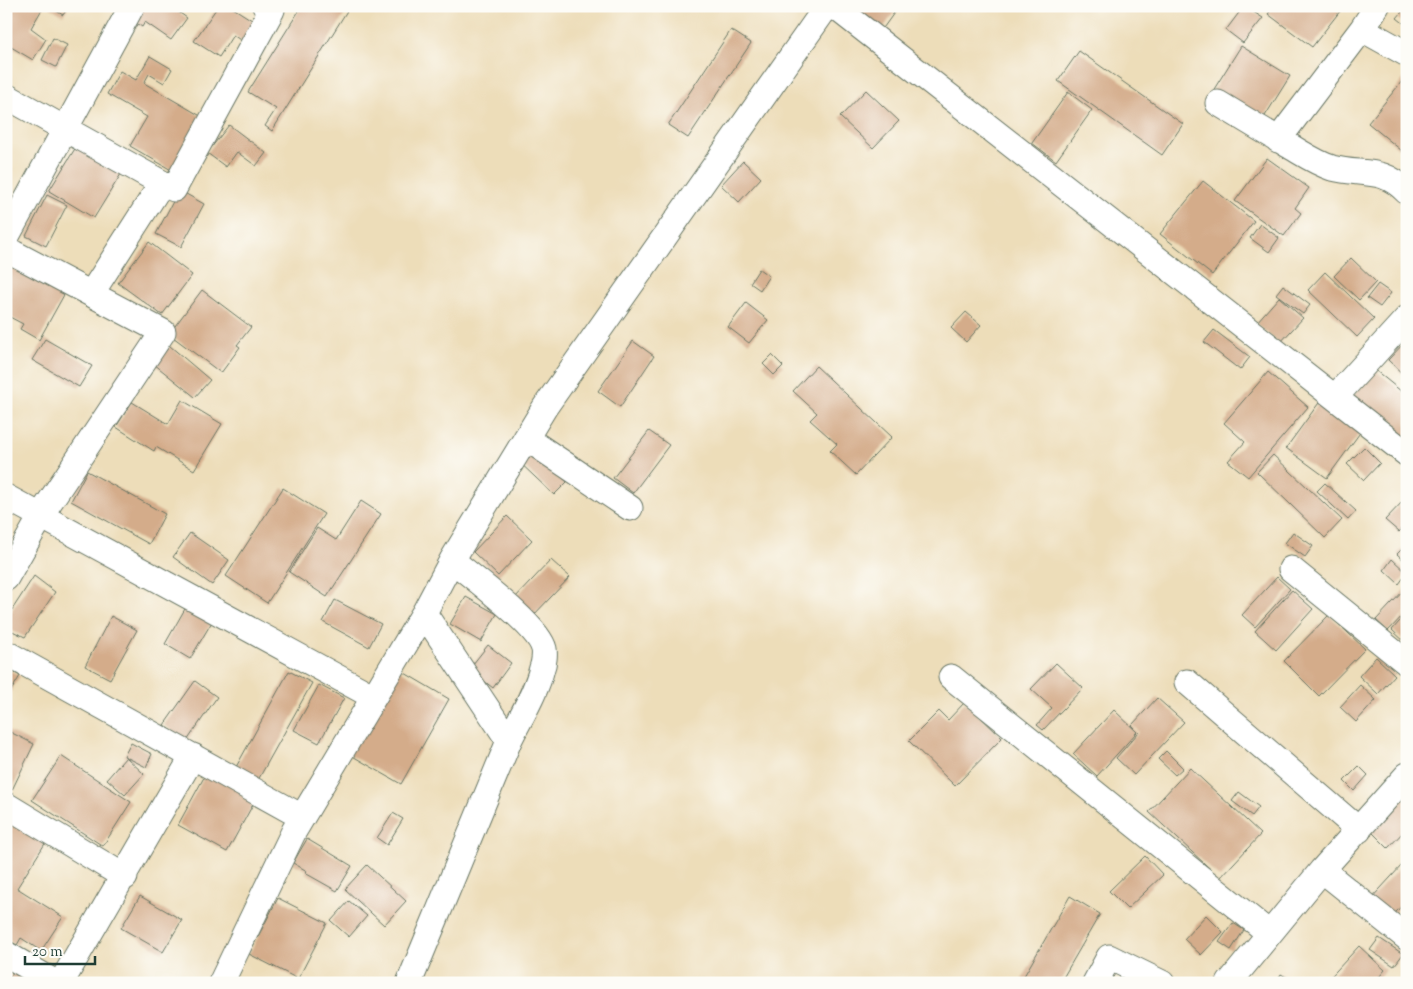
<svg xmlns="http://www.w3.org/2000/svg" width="1413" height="989" viewBox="0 0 1413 989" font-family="'Sorts Mill Goudy',serif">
<rect width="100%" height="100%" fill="#fdfcf7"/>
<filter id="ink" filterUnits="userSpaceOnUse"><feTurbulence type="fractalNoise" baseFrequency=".02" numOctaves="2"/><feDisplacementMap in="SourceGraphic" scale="10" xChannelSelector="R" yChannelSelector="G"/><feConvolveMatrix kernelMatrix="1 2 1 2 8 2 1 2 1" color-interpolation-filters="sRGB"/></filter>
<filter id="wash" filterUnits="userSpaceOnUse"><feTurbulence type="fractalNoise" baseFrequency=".0096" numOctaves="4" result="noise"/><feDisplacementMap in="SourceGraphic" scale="20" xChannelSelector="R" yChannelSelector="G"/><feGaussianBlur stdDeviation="1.12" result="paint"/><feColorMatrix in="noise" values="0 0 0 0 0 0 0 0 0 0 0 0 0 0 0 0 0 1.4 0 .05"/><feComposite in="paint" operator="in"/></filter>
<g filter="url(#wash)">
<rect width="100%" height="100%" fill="#edddb9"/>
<g id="blocks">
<path fill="#d4ac8a" d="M6,6H44L31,28L46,39L33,60L6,44Z
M48,6H69L63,15Z
M135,6H170L187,18L171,40L145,22L142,27L127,17Z
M218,6H230L255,22L243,42L233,35L219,57L194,41Z
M302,6H350L272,131L265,126L276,109L248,92Z
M867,6H899L876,38L855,22Z
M1244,6L1263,18L1243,43L1226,30Z
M1274,6H1344L1312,47L1268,14Z
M1407,6V26L1397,18Z
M731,30L751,43L688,138L668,125Z
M53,38L67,45L56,67L42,60Z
M1241,46L1290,76L1260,124L1211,94Z
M1079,51L1183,124L1162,155L1058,81Z
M150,56L172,69L164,83L149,74L144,83L204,118L173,171L130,146L147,117L107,94L120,71L136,80Z
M1407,75V155L1368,123Z
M866,90L899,121L873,148L840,117Z
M1068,92L1092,110L1056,161L1032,143Z
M229,125L266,153L256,166L237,152L226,167L207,153Z
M76,147L121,174L94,218L49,191Z
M1267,158L1309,188L1295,208L1301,213L1284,236L1235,201Z
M743,161L761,178L739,202L721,185Z
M1203,181L1254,221L1212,275L1160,234Z
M179,190L204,204L181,247L156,234Z
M47,195L67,205L46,246L26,236Z
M1260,224L1279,238L1269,252L1250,238Z
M149,242L192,275L162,315L118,283Z
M1351,258L1376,282L1359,300L1334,276Z
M6,260L65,293L39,340L20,329L23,324L6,315Z
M759,269L769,276L760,290L750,283Z
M1325,272L1374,319L1357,337L1308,290Z
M1378,284L1391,293L1380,307L1367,298Z
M1283,285L1310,305L1303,314L1276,294Z
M202,290L251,327L237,345L240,347L221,373L169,334Z
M1279,297L1303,318L1279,344L1256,323Z
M746,303L768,320L749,343L728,327Z
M966,312L981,325L966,342L951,328Z
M1214,330L1250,357L1240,370L1204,342Z
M1407,330V378L1388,360L1406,341L1401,336Z
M45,339L92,366L79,387L32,360Z
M633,341L654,356L620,407L598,391Z
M170,346L210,380L195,397L154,364Z
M772,355L783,366L774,375L763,364Z
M816,366L892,437L856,475L830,451L837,444L810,420L817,413L793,391Z
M1375,370L1407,396V444L1352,397Z
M1268,372L1308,407L1248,477L1228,461L1245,442L1224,423Z
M182,400L222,424L194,470L156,447L154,451L116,427L132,402L168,424Z
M1321,400L1362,430L1327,478L1286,448Z
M649,431L669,445L633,493L613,478Z
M529,446L567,482L554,495L516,459Z
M1364,447L1380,463L1364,480L1347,464Z
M1273,455L1342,520L1325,538L1257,472Z
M87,471L165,514L149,544L71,501Z
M1325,483L1356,511L1348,520L1317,491Z
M283,488L324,514L267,603L226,576Z
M1405,499L1407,501V524L1399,532L1385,520Z
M361,501L381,514L327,597L289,572L317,528L336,540Z
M507,516L532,540L498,576L473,552Z
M1293,532L1313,546L1305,557L1285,543Z
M190,533L229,560L212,585L173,557Z
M1407,544V563L1397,554Z
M1392,559L1407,573L1399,584L1384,570Z
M551,560L570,577L531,618L513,600Z
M34,576L55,592L25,637L6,628V619Z
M1277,577L1290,589L1255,627L1242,615Z
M1407,587V611L1388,631L1376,620Z
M1292,590L1313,609L1276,650L1255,631Z
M466,597L497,614L481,642L450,624Z
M190,600L216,615L190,659L165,644Z
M335,600L381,624L369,647L323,622Z
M1407,613V644L1392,630Z
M1329,615L1365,649L1319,696L1284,661Z
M111,616L137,630L110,679L85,666Z
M488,645L511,663L493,688L469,669Z
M1376,657L1395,675L1378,694L1359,676Z
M1056,663L1083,688L1043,730L1037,725L1052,708L1031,689Z
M6,668L20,676L6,699Z
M398,669L449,699L401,784L349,754Z
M289,671L312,683L258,780L236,767Z
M195,681L217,697L187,741L164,725Z
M319,685L344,698L319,743L294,730Z
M1360,685L1376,700L1356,722L1340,707Z
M1157,698L1184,722L1134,775L1116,758L1139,732L1132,725Z
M965,702L1002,738L955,786L909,741L939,711L948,720Z
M1114,710L1137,732L1097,776L1073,754Z
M6,730L34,744L12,790L6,788Z
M131,743L152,754L146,767L124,756Z
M1166,751L1183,768L1175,775L1158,759Z
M61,756L131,802L103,846L32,800Z
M126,757L144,774L125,795L107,779Z
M1359,766L1368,775L1354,791L1344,781Z
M1190,768L1261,834L1220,878L1149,812Z
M208,770L257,797L227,852L178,825Z
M1239,792L1259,807L1252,816L1232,801Z
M1403,795L1407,798V828L1388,848L1370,830Z
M393,813L403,819L387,845L377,838Z
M6,817L46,842L17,888L63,917L41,951L21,938L17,945L6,939Z
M307,839L352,866L337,891L305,873L307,871L293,863Z
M1145,856L1163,875L1127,909L1109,891Z
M367,865L406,901L384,925L345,889Z
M1402,865L1407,869V900L1388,921L1368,902Z
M140,896L182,920L163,952L121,928Z
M1070,896L1100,914L1060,983H1020Z
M278,898L327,923L298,979L249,954Z
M349,901L367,916L349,937L331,921Z
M1206,915L1223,932L1201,955L1184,939Z
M1233,923L1244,930L1231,950L1219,942Z
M1379,938L1403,954L1394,966L1370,950Z
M1359,946L1385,970L1374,983H1325Z
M15,969L34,983H6Z
M1281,974L1296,983H1276Z"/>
</g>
</g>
<g filter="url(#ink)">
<use href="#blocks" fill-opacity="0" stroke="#677563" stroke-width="1"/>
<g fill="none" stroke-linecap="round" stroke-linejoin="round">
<defs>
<path id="minor" d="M834,6L1407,454
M1362,29L1407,54
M6,96L162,183L91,294
M1218,103C1241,117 1264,131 1288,145C1302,153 1316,163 1332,168C1362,176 1382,166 1407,192
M1278,140L1362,29L1377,6
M162,183L174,189L272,10L265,6
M6,238L132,6
M6,249L163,332L47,506L6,578
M1335,397L1407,318
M526,438L630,508
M6,497L374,697
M452,560C472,577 539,626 544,649C545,654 544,663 542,668C536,693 520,718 509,741
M1291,569L1407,663
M6,653L302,817
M951,677L1269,933
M1187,682L1359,830
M6,805L125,877
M1322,870L1407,938
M6,954L56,983
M61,983L193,756
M221,983L294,831L424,613L452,560L545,407L827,6
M409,983L509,741L424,613
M1095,983L1109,957L1162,983
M1229,983L1322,870L1407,775"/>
</defs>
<use href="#minor" stroke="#677563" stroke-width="27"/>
<use href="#minor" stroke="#fff" stroke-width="25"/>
</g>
</g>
<rect width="1413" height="989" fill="none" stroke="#fdfcf7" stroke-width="25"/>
<path d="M25 956v8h70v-8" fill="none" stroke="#1f3d34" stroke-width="2.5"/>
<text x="32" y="956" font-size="15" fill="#1f3d34" stroke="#fdfcf7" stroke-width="4" paint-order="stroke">20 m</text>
</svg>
